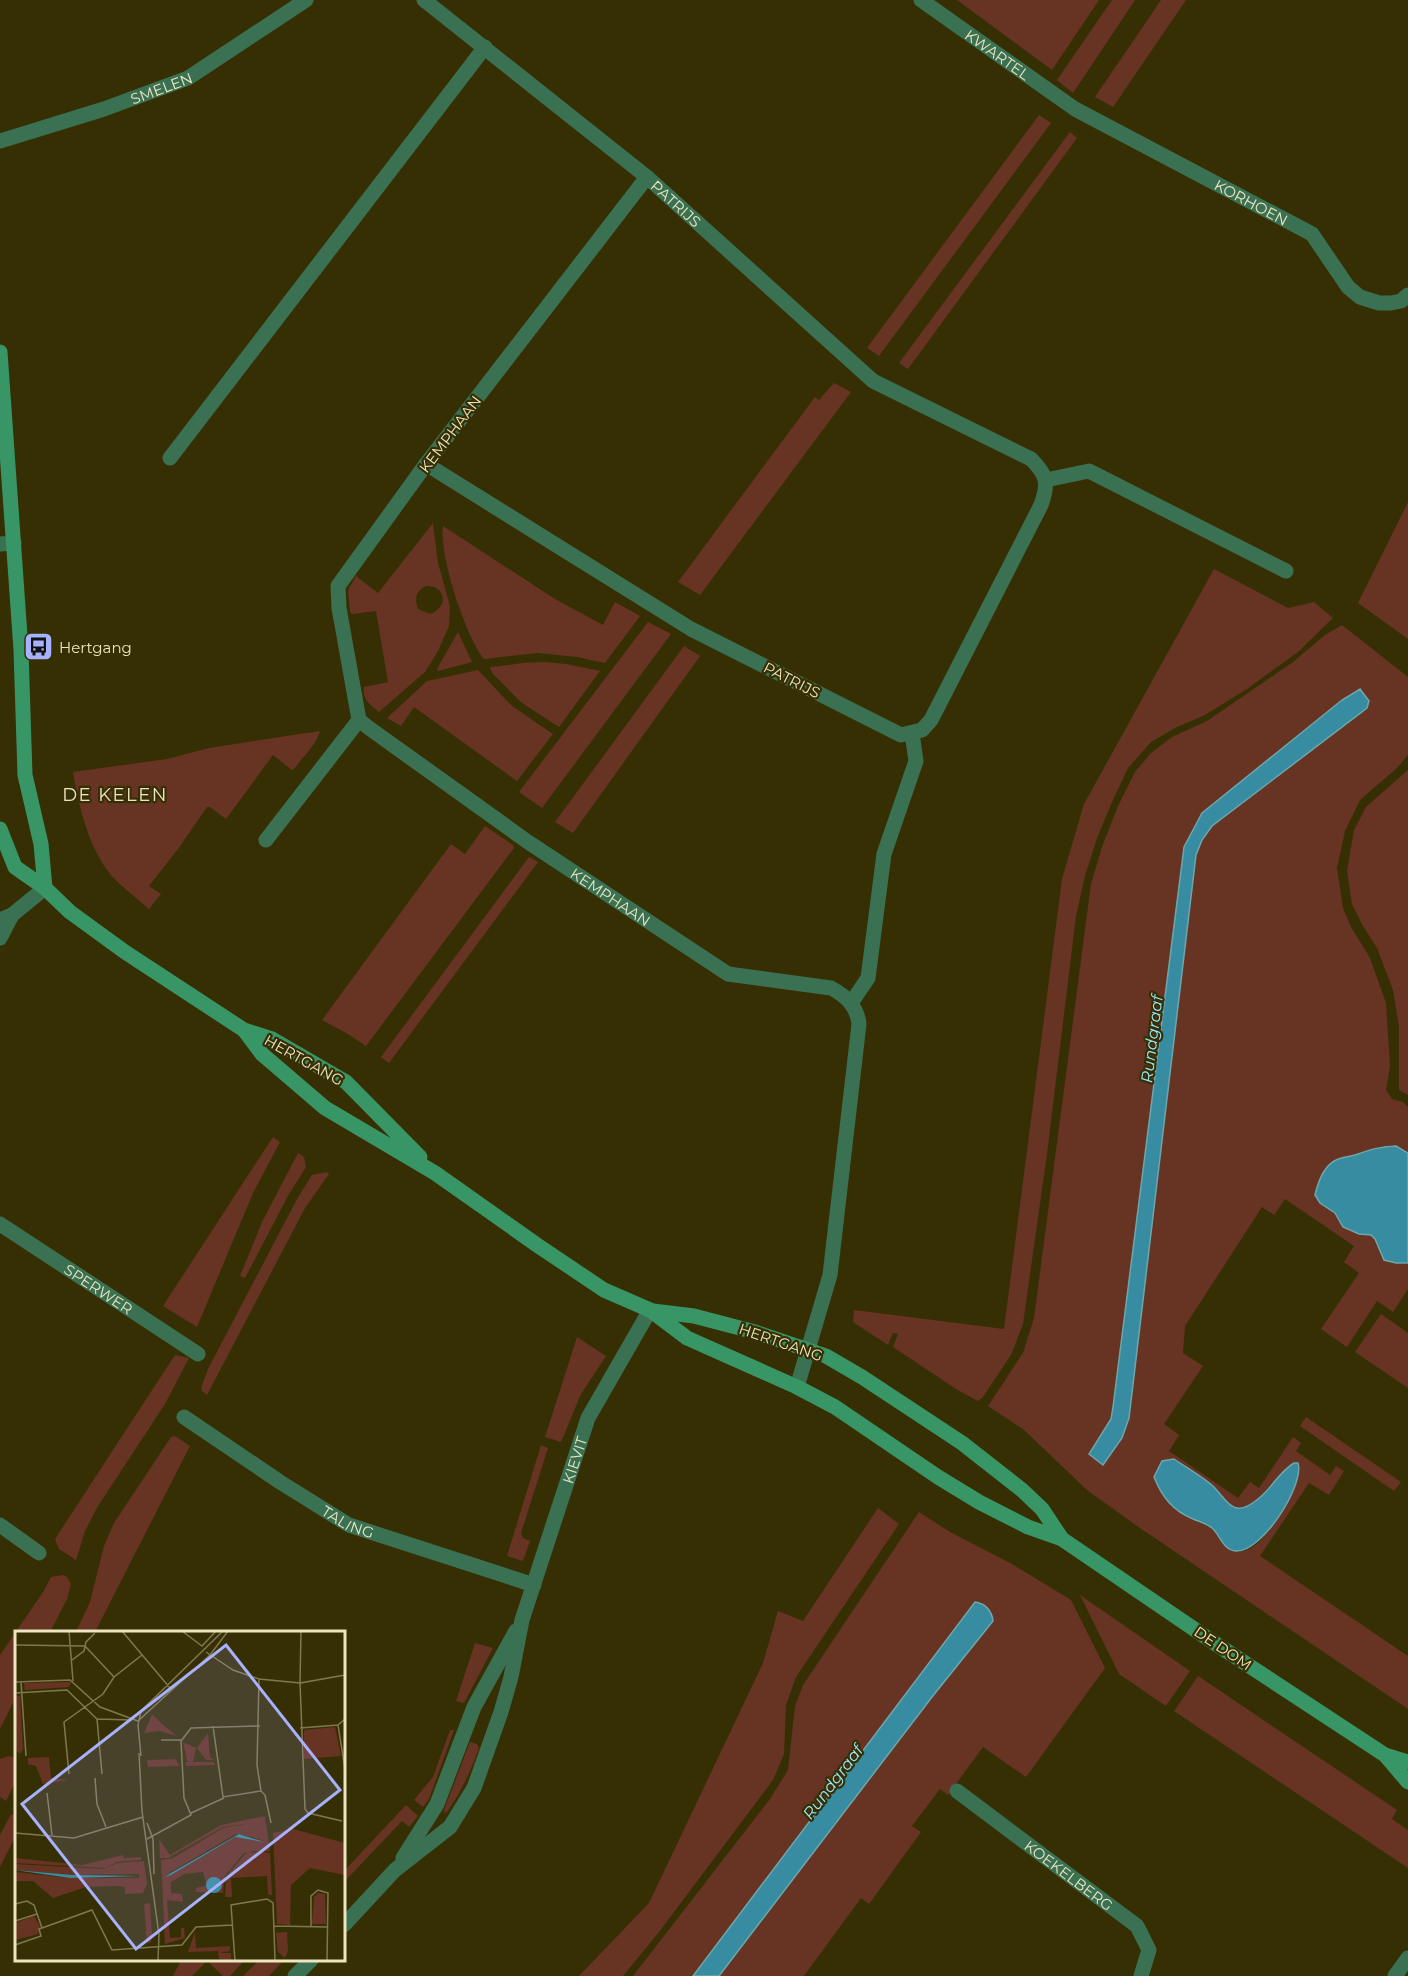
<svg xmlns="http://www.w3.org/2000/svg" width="1408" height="1976" viewBox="0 0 1408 1976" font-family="Montserrat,sans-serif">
<rect width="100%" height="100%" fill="#372f04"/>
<path fill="#673323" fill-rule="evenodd" d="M957,0H1099L1052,70Z
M1112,0H1135L1073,93L1057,80Z
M1161,0H1186L1113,107L1095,97Z
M1039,115L1051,123L879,356L867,348Z
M1070,132L1077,138L908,369L899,363Z
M834,383L851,392L700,595L678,582L815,397L819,400Z
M1408,502V639L1358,603Z
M433,523L438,563L450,606L449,626L438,651L425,672L379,712C370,705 362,699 364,687L388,682L376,611L352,614L350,612L348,590L357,574V577L378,593ZM426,586C446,585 449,608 430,614L418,609C414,598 416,591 426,586Z
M443,526L555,599L603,625L615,602L640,616L605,663L577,657L538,653L484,659C465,635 439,555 443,526Z
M1214,569L1288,608L1314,602L1333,618L1298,652L1247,689L1205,715L1175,728L1151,742L1128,768L1112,802L1097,838L1085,876L1076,916L1047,1154L1023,1324L1011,1355L983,1397L978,1401L956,1389L893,1347L898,1334L893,1333L888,1345L853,1322L854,1310L1004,1329L1062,879L1084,804Z
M648,622L671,634L542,808L519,792Z
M1342,625L1408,677V755L1397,768L1360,800L1345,831L1337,868L1343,908L1351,927L1370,958L1386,1003L1390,1066L1386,1090L1392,1099L1403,1102L1408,1107V1153C1393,1137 1370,1151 1353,1156C1345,1158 1338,1159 1330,1164C1324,1168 1321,1178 1317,1184L1327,1207L1335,1213L1343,1227L1359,1234L1371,1235L1375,1239L1377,1246L1403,1264L1408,1263V1289L1393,1312L1377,1301L1347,1347L1321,1329L1359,1273L1344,1262L1354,1246L1285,1199L1274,1215L1262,1207L1185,1326L1183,1353L1203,1366L1164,1424L1179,1435L1169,1451L1238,1498L1250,1482L1259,1488L1293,1437L1301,1443L1296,1451L1330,1475L1336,1466L1344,1471L1329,1495L1309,1483L1260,1556L1408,1656V1709L1137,1526L1087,1490L1023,1429L988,1406L1023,1353L1034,1318L1091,884L1102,847L1118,806L1135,772L1151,753L1172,737L1207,721L1293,662L1325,635ZM1360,689L1369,701L1367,708L1212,826L1202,840L1196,855L1129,1418L1122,1438L1103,1465L1089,1454L1111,1419L1113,1407L1184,847L1197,821L1209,807L1342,700ZM1154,1477L1222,1498L1235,1508H1242L1256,1501L1273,1482L1295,1486C1285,1504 1258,1565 1229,1549C1220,1544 1217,1531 1207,1525C1202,1522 1196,1521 1190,1518C1172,1510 1161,1496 1154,1477Z
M458,632L472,662L438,671L437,669Z
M684,646L700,656L573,833L555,822Z
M545,662L566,664L600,671L559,727L522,703L493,674L490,668L491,667L523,663Z
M478,670L512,706L553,734L517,781L414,707L401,726L387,718L427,681Z
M320,731C316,746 303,756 294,769L292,770L273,755L226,819L210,807H207L178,849L149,886L161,894L149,909C136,897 118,885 107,870C87,841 79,807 73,772L167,759L209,748Z
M1408,770V1095L1399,1090V1027L1393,990L1377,948L1363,926L1352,904L1347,871L1354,830L1366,807Z
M485,826L513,845L514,848L366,1046L348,1034L322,1020L451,844L465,854Z
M529,857L538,862L389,1063L381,1057Z
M273,1137L280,1142L253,1193L197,1327L163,1306Z
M298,1153L304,1157L306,1167L289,1194L245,1278L240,1276L262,1222Z
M327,1172L329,1174L305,1208L207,1395L202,1391L201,1388L208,1369L297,1199L312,1175Z
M1381,1314L1408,1333V1388L1355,1352Z
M577,1337L606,1356L581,1394L561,1442L545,1437Z
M175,1355L189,1358L165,1404L98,1506L85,1531L76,1560L59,1549L55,1539Z
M1306,1417L1401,1482L1394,1491L1300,1426Z
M175,1436L190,1446L95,1632H76L90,1602L104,1546L114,1523L171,1437Z
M541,1445L548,1448L521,1533L523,1538L530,1541L523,1561L507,1556Z
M878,1508L899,1524L796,1677L786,1705L784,1754L773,1780L659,1932L623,1976H579L649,1903L763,1663L778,1611L803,1621Z
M919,1512L950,1532L1012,1564L1071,1600L1105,1668L1026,1777L983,1747L948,1795L940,1789L912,1826L921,1832L869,1904L861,1898L804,1976H719L932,1697L993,1621L980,1602H975L693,1976H633L770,1799L788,1770L795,1706L803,1685Z
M63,1575L67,1577L71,1584L67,1599L50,1632H16V1697L0,1729V1655L43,1592L51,1577Z
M1080,1595L1190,1671L1166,1706L1119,1674Z
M475,1643L493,1648L464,1703L456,1701Z
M1198,1676L1397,1810L1392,1819L1408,1830V1868L1174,1711Z
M450,1730H454L429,1799L423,1807L414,1800L433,1777Z
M470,1742L477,1744L479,1748C470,1772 462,1792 446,1813L444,1812V1810Z
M9,1756L16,1758V1781L6,1801L0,1797V1759Z
M406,1805L418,1816L409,1827L402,1821L344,1882V1871Z
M11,1814L16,1817V1835L0,1867V1835Z
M181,1960H245L230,1976H223L207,1961L192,1976H173Z
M259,1960H284L269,1976H243Z"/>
<path fill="#378ca1" stroke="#6da7aa" stroke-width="1.5" d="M1360,689L1369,701L1367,708L1212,826L1202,840L1196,855L1129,1418L1122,1438L1103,1465L1089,1454L1111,1419L1113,1407L1184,847L1202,813L1342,700Z
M1396,1146L1408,1153V1263H1396L1384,1260L1375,1239L1371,1235L1359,1234L1343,1227L1335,1213L1320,1203L1315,1195C1318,1182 1323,1166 1336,1160C1342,1157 1349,1157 1355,1155C1369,1150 1381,1146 1396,1146Z
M1174,1459C1187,1468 1202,1476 1213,1486C1228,1501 1233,1520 1258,1499C1272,1488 1279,1472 1294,1463H1298C1305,1484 1262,1553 1236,1551C1224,1550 1221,1538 1214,1530C1209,1524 1200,1522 1193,1519C1173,1511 1162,1497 1154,1477L1162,1461Z
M975,1602C985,1603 992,1611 993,1621L932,1697L719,1976H693Z"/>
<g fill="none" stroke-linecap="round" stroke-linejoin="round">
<g stroke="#3b7153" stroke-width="15">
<path d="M170,458L485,47"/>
<path id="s1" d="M957,1791L1137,1926L1149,1950L1141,1976"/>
</g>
<g stroke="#3b7153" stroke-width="15">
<path id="s2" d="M424,0L647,177L873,381L1031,459C1047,475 1049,483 1041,505L931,720L922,730L901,735L691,629L426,464"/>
<path id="s3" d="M921,0L1075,109L1312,234L1348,287L1360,297L1379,303H1391L1401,301L1408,295"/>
<path id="s4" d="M0,141L104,109L188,78L306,0"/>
<path id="s5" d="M647,177L426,464L338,586L339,608L359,720L369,728L528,842L728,974L831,988C846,996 857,1006 859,1024L830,1275L797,1387"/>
<path d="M1046,480L1089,471L1286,571"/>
<path d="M0,544L14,543"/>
<path d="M266,840L359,720"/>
<path d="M0,920L12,915L45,888"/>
<path d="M0,938L12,915"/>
<path d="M851,1003L868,978L884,854L916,761L912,733"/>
<path id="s6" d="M0,1224L198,1354"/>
<path id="s7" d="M184,1417L280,1482L349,1525L534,1585"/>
<path d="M0,1525L39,1553"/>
<path d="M403,1858L437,1804L474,1707L516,1631"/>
<path id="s8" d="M344,1925L395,1870L450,1827L474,1788L501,1712L511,1677L522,1620L588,1418L650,1310"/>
<path d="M295,1976L311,1960"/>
<path d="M1395,1976L1408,1958"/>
</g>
<path stroke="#389566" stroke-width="15" d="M0,352L21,650L25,775L41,844L45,888
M0,829L15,867L45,888L70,912L125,952L244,1030L272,1039L346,1082L420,1157
M244,1030L262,1054L325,1108L435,1173L537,1245L604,1290L650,1310L687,1338L797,1387L835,1407L938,1477L979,1502L1028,1527L1062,1539L1216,1644L1385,1755L1408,1762
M653,1311L694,1316L755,1332L826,1356L862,1377L962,1443L1022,1490L1042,1509L1062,1539
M1385,1755L1408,1782"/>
</g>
<defs>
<symbol id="bus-square" viewBox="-11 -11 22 22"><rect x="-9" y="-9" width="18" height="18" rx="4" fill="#a7b1fc" stroke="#372f04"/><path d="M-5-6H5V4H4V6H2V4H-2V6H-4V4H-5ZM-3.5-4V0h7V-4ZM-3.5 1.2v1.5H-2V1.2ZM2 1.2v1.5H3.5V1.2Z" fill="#111"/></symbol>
</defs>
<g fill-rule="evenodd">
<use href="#bus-square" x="22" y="630" width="33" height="33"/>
</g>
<g text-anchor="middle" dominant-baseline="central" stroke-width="4.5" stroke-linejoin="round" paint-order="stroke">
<g font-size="15" fill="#ece5c0" stroke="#372f04">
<text stroke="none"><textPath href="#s3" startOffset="94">KWARTEL</textPath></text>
<text stroke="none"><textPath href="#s4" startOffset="170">SMELEN</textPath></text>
<text stroke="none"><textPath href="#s3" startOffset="388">KORHOEN</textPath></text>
<text stroke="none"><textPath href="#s2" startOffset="324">PATRIJS</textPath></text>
<text transform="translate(450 434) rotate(-53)">KEMPHAAN</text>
<text transform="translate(792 680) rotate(27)">PATRIJS</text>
<text stroke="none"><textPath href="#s5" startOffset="956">KEMPHAAN</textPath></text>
<text transform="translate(304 1060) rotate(29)">HERTGANG</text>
<text stroke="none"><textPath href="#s6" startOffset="118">SPERWER</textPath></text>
<text transform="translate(781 1342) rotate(19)">HERTGANG</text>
<text stroke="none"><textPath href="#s8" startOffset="534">KIEVIT</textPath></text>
<text stroke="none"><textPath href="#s7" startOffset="195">TALING</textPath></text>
<text transform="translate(1223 1648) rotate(34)">DE DOM</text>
<text stroke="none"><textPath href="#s1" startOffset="140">KOEKELBERG</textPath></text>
</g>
<g font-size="15" fill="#ece5c0" stroke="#372f04" text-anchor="start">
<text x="59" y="647">Hertgang</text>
</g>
<g font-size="16" font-style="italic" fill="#9ae8fe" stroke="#372f04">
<text transform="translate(1152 1039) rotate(-83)">Rundgraaf</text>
<text transform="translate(833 1782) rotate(-53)">Rundgraaf</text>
</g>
<g font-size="18" letter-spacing="1.5" fill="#ece5c0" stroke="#372f04">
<text x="115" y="795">DE KELEN</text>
</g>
</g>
<g transform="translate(15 1631)">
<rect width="330" height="330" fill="#372f04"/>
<path d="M56,51L54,56L10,59L9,52ZM0,64L5,65L8,118L5,123L0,119ZM137,83L146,92L162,105L144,100L129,102ZM320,96L326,125L289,128V99ZM193,102L195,126L199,129H191L182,117ZM168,111L181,117L178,131H199L200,134L171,135V131L177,130H172ZM34,126L36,147L53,149L28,153L21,135L13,133V127ZM160,128L165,135L133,136L132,129ZM250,185L255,220L229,222L210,245L208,262L181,261V257L192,254L188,241L170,243L156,251V262L167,263L168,271L152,269L155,307L166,306V297H169L170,307L150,313L146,229L158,227L208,197L230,193L208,196L153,227H145L144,208L155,224L206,194ZM225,203L250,210L220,206L156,244L149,245L219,204ZM278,198L330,212V244L295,237L276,254L275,294L262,293L258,202ZM238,220L255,222L257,264L253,263L252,245L216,247L217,266H210L211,246L230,223ZM108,224L109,227L126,226V229L102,231L90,237L0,232V227L67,234ZM129,230L132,253L128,262L110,263V256L102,255L71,256L38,267L18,250H0V241L55,247H124V243L53,244L0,239V233L88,238L102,232ZM303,262L310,263L311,293H297L299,266ZM135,272L137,304L136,311L132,312L129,273ZM19,285L25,295L23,303L0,309V312V292ZM180,301L181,317L215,315V320L204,322H216V330L204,328L203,320L173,321ZM272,301L273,319L270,327L263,321L261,302Z" fill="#673323" fill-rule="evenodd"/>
<path d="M224,203L249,211L220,206L156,244L149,246ZM0,239L57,244L125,245L55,247ZM191 254a8 8 0 1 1 16 0a8 8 0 1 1-16 0Z" fill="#378ca1"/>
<path fill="none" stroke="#7f784f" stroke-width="1.5" d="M54,0L58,50M107,0L155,57M167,0L187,15L201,0M286,0L285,52L330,44M0,14L70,15L99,46M191,21L218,39L244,48L285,52L290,178L293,182L327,190M57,29L69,20L71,11L80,2M0,51L55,49L85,76L123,90M6,51L11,125M0,62L52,59L82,88L117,89M82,88L87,143M123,90L195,24L213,0M323,94L330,138M198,95L208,166L246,160L242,134L244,48M285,97L323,94L330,88M146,109H166M124,122L127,180L144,304L143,330M126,125L123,94L126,80L208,0M54,143L49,91L88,63L99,46L127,24M80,147L82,173L91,196M246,160L250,164L256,192M32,162L37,204M176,182L209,167M132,192L138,208L139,243M0,202L59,207L128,186M132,208L176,184L169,167L166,110L176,97L245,95M0,273L12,270L19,274L27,297M0,290L22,283M259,295L313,296M296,296V265L303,259L313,262L312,330M27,297L77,279L97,319L167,314L181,296L217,294M0,314L26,305L24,298L27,297M220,330L216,274L252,268L258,272L260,329"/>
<path fill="#a7b1fc" fill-opacity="0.15" stroke="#a7b1fc" stroke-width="3" d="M211,14L325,159L121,318L7,173Z"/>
<rect width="330" height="330" fill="none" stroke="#ece5c0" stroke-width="3"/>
</g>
</svg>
